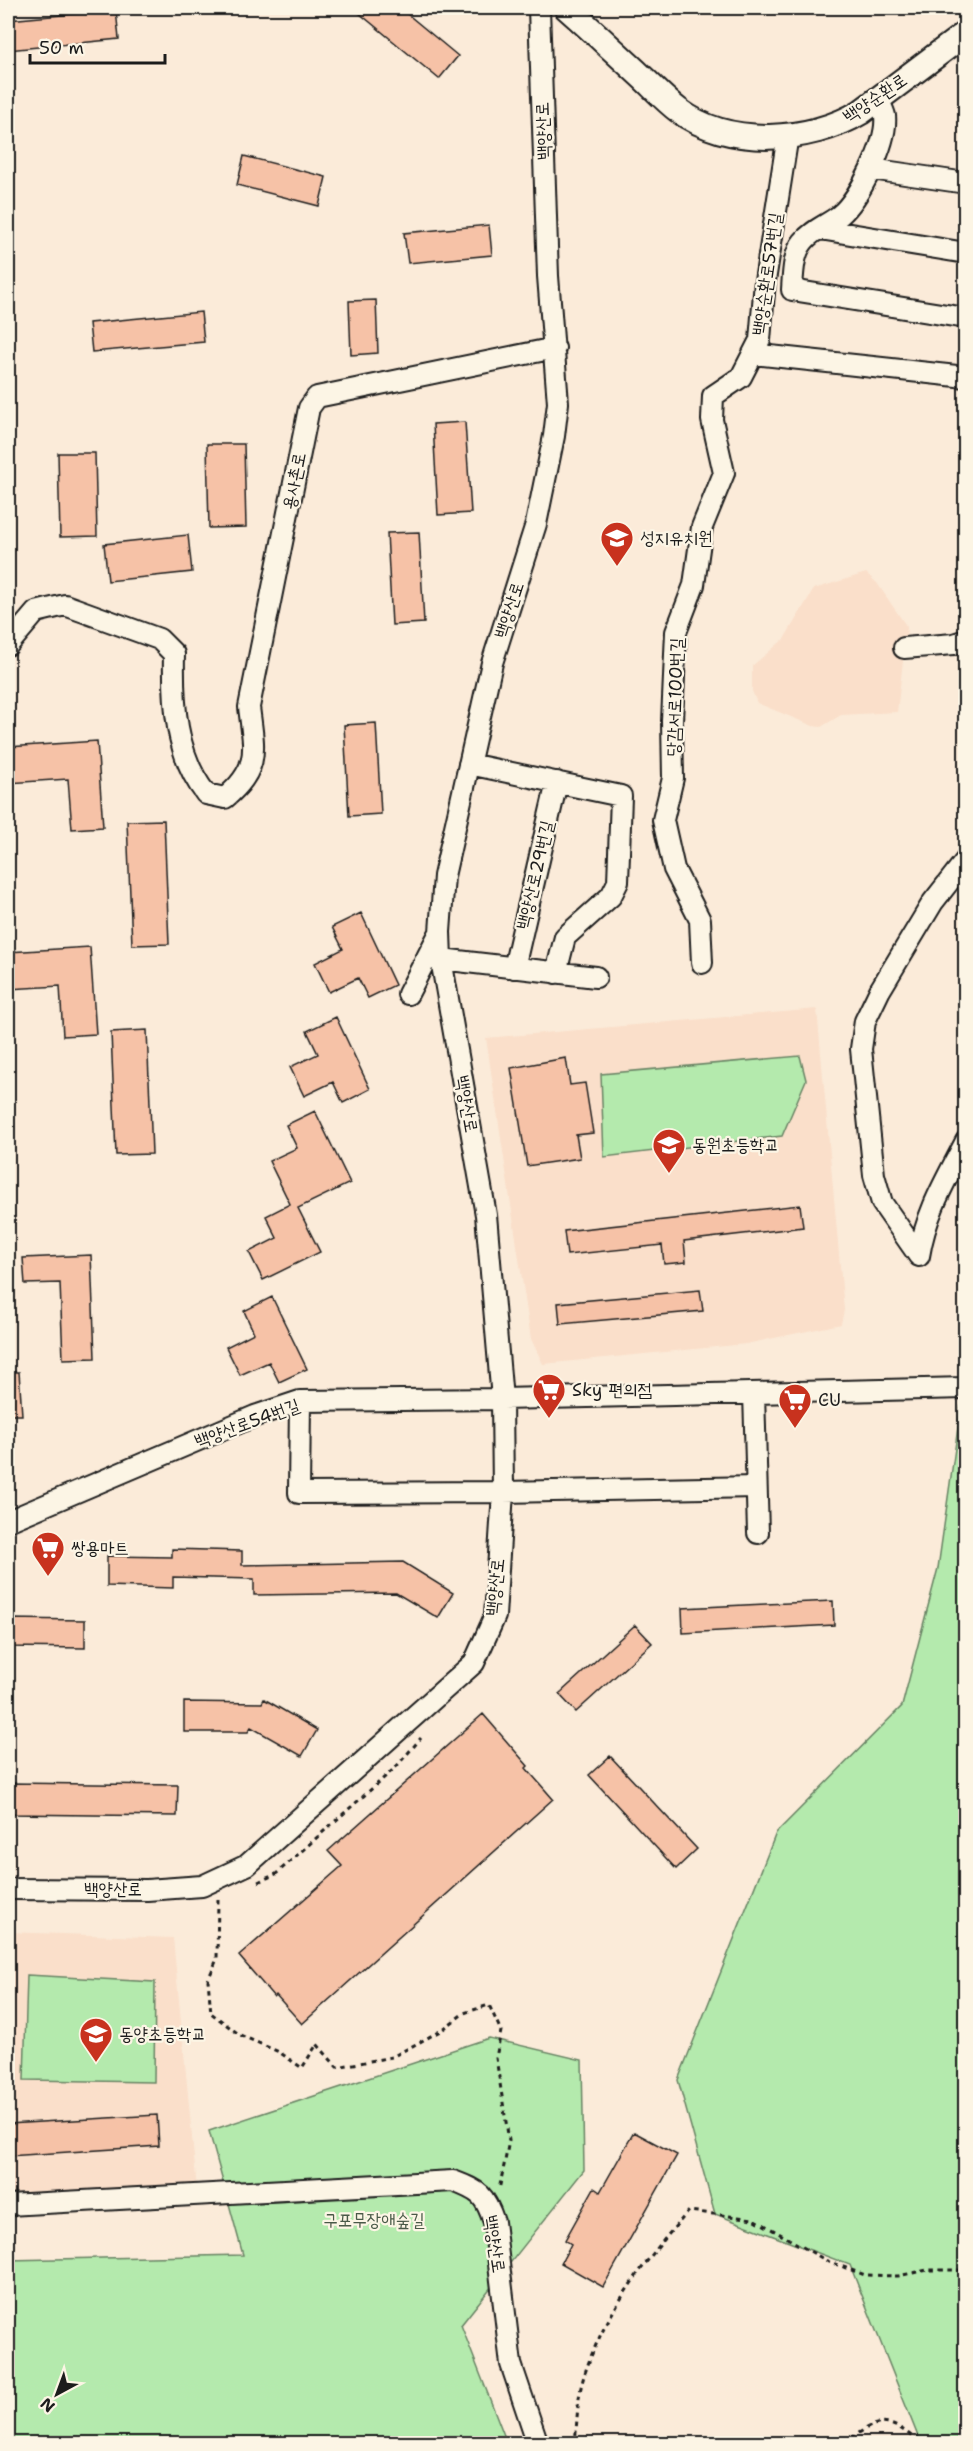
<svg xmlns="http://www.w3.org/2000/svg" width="973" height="2451" viewBox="0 0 973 2451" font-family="'Shantell Sans','Poor Story',sans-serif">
<rect width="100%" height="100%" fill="#fbebd9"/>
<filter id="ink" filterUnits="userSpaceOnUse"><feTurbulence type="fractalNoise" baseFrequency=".0167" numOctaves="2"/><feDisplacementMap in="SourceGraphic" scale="12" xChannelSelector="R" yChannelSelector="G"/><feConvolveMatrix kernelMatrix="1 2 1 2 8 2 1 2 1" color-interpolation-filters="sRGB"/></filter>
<g filter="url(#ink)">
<path fill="#fadfca" d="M866,573L877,583L907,627L897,712L841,715L821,727L813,726L757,703L752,691V666L784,639L814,589Z
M817,1009L844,1310L841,1324L746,1344L543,1364L531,1339L486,1038Z
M8,1932L173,1938L197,2189L8,2197Z"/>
<path fill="#b4eaad" stroke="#688364" stroke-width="1.5" d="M800,1056L806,1080L782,1136L604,1157L601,1074Z
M965,1405L966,2443L921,2444L850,2265L715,2214L678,2080L776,1833L902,1706L938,1568L961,1406Z
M27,1975L155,1982L154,2082L24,2080Z
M489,2038L582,2060L584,2170L461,2325L507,2443H8V2260L243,2255L209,2131Z"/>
<path fill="#f6c2a7" stroke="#1c1c1c" stroke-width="1.5" d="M353,8H400L458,56L439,79Z
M116,10L119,39L8,50V20Z
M244,156L326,177L319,206L237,185Z
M489,225L492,255L408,263L404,233Z
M376,300L378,353L351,355L349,301Z
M201,312L204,342L92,352L89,323Z
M465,422L471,513L438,515L433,424Z
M207,444H244L246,527L209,528Z
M58,453H95L97,536L60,537Z
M419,532L424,623L392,625L387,533Z
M188,535L192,572L108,581L104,544Z
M376,723L381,814L349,816L344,725Z
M97,741L103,827L72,829L68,779L8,783V747Z
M164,820L169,944L132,945L127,821Z
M361,913L395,985L368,998L358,978L329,992L315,963L343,949L332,927Z
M90,947L96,1034L63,1036L60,986L8,989V952Z
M336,1017L370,1089L343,1103L333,1082L304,1096L290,1067L318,1054L307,1031Z
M147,1030L152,1154L116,1155L111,1032Z
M566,1058L570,1085L585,1083L593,1133L576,1135L580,1158L527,1166L511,1068Z
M315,1111L350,1183L298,1208L320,1252L263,1280L249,1252L277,1238L266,1216L290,1204L269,1161L297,1148L286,1125Z
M800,1205L803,1227L684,1241L686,1262L664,1264L662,1245L567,1255L564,1231Z
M91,1255L95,1358L63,1359L60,1283L25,1284L23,1258Z
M700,1290L703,1311L560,1324L558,1303Z
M272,1297L307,1369L279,1382L269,1362L240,1375L226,1347L254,1333L244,1311Z
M8,1372H19L22,1415H8Z
M172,1549L242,1551V1565L403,1562L453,1593L438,1618L396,1593L254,1595V1579L173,1577V1588L107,1586V1556L172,1557Z
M833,1601L834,1625L683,1633L682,1608Z
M8,1619L85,1620V1648L8,1647Z
M635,1625L652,1643L576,1712L559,1694Z
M264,1699L317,1730L302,1756L251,1727L248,1732H184V1702L262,1703Z
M483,1714L528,1766L526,1768L553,1799L302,2024L276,1995L274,1997L239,1956L342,1866L328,1851Z
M610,1756L697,1849L676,1869L589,1775Z
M8,1783L178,1785L177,1816L8,1814Z
M157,2115L159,2146L8,2156V2124Z
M634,2132L677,2155L603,2287L561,2263L571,2244L565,2240L594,2188L600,2192Z"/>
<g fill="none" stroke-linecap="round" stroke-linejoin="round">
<defs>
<path id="minor" d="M878,99C880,104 884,111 885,116C888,142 859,199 840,215C829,224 812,230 803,242C793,254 793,275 792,290L966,318
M871,169L966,183
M820,229L966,253
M753,354L966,377
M8,645L36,612L65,605L159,639L174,654C173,703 175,754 206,794L225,798C261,768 254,749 249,707L309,408L317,397L555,348
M904,648L954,644L966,640
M469,764L621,796L618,882L611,896L565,937L556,973
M966,860L933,902L880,990L865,1021L861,1049L874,1175L882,1203L919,1256C926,1212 946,1180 966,1141
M441,959L596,977
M702,963L700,920L674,869L663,820L673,778L672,721L676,632L694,585L702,527L724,473L712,420L713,396L741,377L760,340L765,281L788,135
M514,968L557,782
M408,994L440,932
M754,1393L758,1533
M300,1401L299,1493L503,1492L756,1487
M8,1521L255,1416L300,1401L502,1399L966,1388
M8,1889L147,1890L202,1886L247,1865L474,1663L495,1616L503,1492L502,1399L486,1215L441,959L440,932L444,876L492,663L536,524L554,436L558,403L548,276L539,8
M8,2205L453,2181C480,2191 485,2195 494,2222L511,2364L538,2444"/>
<path id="major" d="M567,8C592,30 616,53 641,76C653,87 665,100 678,110C728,148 810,143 861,112L966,33"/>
</defs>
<use href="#minor" stroke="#1c1c1c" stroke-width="24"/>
<use href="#major" stroke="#1c1c1c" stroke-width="28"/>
<path stroke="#1c1c1c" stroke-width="3" stroke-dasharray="4.5 4.5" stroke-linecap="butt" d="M258,1882L276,1874L396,1767L421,1738
M218,1899L217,1959L208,1980L211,2013L240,2035L279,2052L302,2068L317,2044L337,2067L392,2057L442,2030L464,2013L489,2005L501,2031L496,2058L509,2141L499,2190
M8,2442L11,2444
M575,2444C577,2424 577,2402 582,2383C599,2321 646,2258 689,2211L754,2219L827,2261L865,2275L898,2276L927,2270H966
M844,2444C878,2417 889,2416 921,2444"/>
<use href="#minor" stroke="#fcf5e5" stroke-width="20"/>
<use href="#major" stroke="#fcf5e5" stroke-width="24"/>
</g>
</g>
<defs>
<symbol id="school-pin" viewBox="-11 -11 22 30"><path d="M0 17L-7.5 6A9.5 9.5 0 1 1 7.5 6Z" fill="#c8321e" stroke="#fcf5e5"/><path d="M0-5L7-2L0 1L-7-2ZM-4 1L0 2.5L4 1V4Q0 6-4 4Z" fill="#fff"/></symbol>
<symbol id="supermarket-pin" viewBox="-11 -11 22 30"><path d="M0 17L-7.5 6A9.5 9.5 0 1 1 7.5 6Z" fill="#c8321e" stroke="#fcf5e5"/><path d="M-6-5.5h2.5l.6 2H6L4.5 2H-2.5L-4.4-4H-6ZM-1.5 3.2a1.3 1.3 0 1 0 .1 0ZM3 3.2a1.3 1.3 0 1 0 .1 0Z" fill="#fff"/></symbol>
</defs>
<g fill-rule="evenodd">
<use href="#school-pin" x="598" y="519" width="38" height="52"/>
<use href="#school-pin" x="650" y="1126" width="38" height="52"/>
<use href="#supermarket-pin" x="530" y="1371" width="38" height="52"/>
<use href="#supermarket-pin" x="776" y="1381" width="38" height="52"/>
<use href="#supermarket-pin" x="29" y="1529" width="38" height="52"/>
<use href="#school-pin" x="77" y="2015" width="38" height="52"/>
</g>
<g text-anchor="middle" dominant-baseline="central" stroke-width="4.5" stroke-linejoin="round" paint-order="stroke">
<g font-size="18" fill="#1c1c1c" stroke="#fcf5e5">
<text transform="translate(875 98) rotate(-34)">백양순환로</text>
<text transform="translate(543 131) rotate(-92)">백양산로</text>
<text transform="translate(767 274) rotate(-82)">백양순환로57번길</text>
<text transform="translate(294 481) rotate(-79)">용사촌로</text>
<text transform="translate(509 610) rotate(-72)">백양산로</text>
<text transform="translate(675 697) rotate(-88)">당감서로100번길</text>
<text transform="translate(535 875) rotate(-77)">백양산로29번길</text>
<text transform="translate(467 1104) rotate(80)">백양산로</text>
<text transform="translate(247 1423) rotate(-20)">백양산로54번길</text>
<text transform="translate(495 1587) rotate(-84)">백양산로</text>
<text x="113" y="1889">백양산로</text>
<text transform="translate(495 2244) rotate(81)">백양산로</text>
</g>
<g font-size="18" fill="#1c1c1c" stroke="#fcf5e5" text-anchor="start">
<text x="640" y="538">성지유치원</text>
<text x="692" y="1145">동원초등학교</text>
<text x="572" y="1390">Sky 편의점</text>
<text x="818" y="1400">CU</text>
<text x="71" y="1548">쌍용마트</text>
<text x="119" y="2034">동양초등학교</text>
</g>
<g font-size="18" fill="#4a5a48" stroke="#fcf5e5">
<text x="374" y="2220">구포무장애숲길</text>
</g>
</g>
<rect width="973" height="2451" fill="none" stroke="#fcf5e5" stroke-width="30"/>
<rect x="15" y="15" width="943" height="2421" fill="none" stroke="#1c1c1c" stroke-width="2" filter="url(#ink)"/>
<g transform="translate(57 2394) rotate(221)" stroke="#fcf5e5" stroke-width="4.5" paint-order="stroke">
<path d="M0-4.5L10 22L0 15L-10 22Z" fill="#1c1c1c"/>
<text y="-9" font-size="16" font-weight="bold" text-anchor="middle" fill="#1c1c1c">N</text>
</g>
<path d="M30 54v9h135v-9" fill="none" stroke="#1c1c1c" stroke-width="3"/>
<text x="39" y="54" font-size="18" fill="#1c1c1c" stroke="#fcf5e5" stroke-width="4.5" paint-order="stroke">50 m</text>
</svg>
